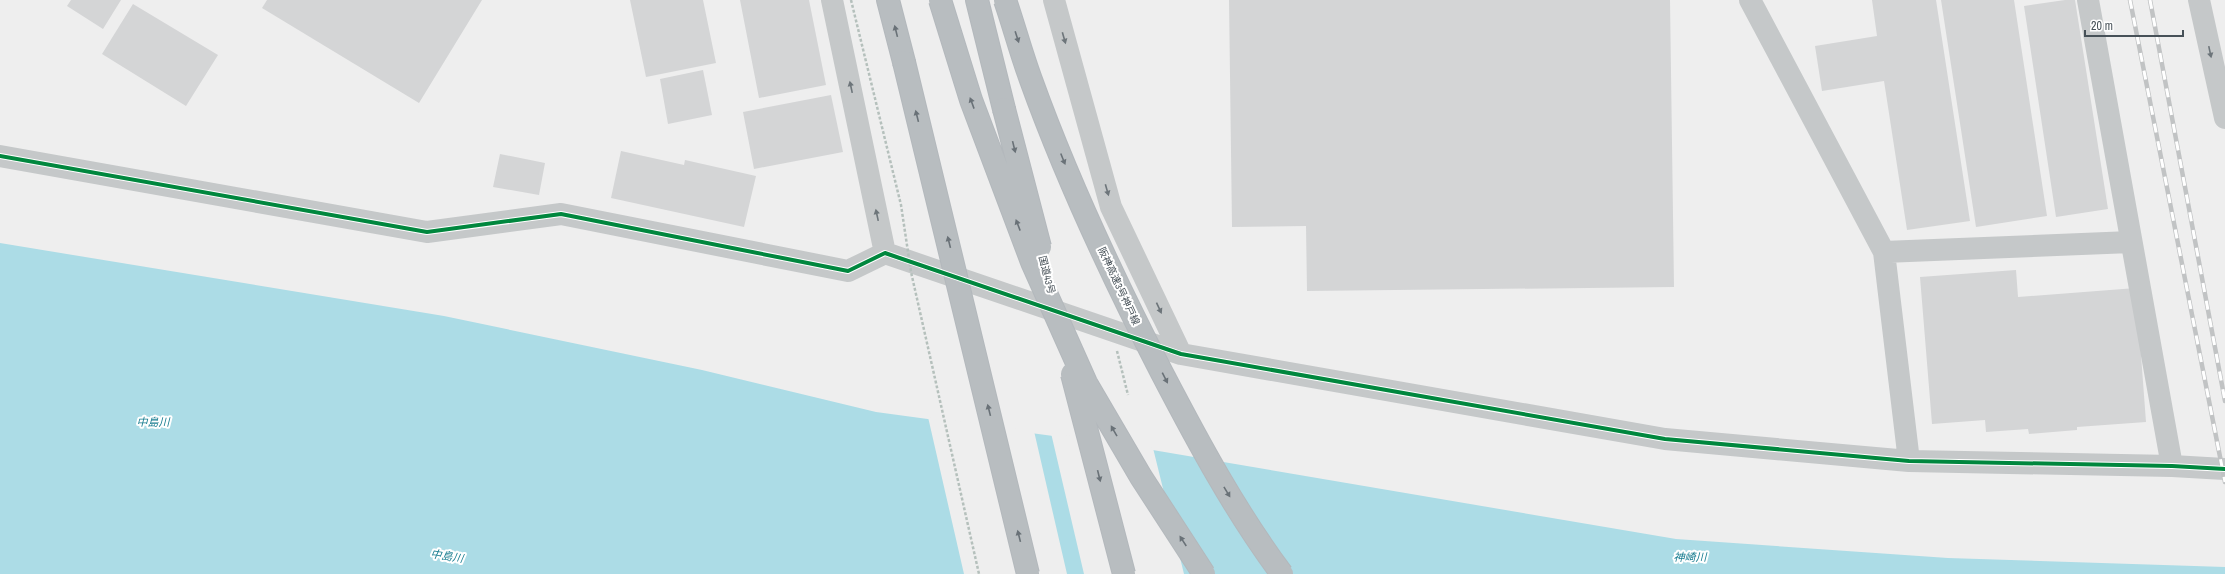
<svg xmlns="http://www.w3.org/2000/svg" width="2225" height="574" viewBox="0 0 2225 574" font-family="'Archivo Narrow','Noto Sans JP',sans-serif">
<rect width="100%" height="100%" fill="#eee"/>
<path fill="#acdce6" d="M0,243L444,316L702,370L876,412L1135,447L1676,539L1948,558L2225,567V574H0Z"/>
<path fill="#eee" d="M928,417L1034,431L1067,574H964Z
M1051,433L1153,448L1184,574H1084Z"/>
<path fill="#d4d5d6" d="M71,0H121L103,29L67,6Z
M267,0H482L419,103L262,8Z
M630,0H703L716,63L646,77Z
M740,0H809L826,85L759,98Z
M1229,0H1670L1674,287L1307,291L1306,226L1232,227Z
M1872,0H1936L1970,221L1907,230L1884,81L1822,91L1815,46L1877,36Z
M1941,0H2014L2047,216L1976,227Z
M2065,0H2075L2108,209L2056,217L2024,6Z
M133,4L218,55L186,106L102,54Z
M703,70L712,115L668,124L660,79Z
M831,95L843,152L754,169L743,112Z
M621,151L684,165L685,160L756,176L744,227L611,198Z
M500,154L545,163L539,195L493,187Z
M2016,270L2018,297L2136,288L2146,422L2077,427V430L2029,434L2028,429L1986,432L1985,420L1932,424L1920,277Z"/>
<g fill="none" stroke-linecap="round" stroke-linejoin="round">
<defs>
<path id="highway" d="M888,0L904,62
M977,0L1004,109"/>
</defs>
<use href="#highway" stroke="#b3b8bc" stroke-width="24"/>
<path stroke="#c5c8c9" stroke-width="22" d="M832,0L885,253
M1054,0L1111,207L1181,354
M1750,0L1884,252L1909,461
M2088,0L2172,466
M2199,0L2225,118
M0,156L427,232L561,214L848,271L885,253L1181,354L1665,439L1909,461L2172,466L2225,469
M1884,252L2131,242"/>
<use href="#highway" stroke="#b8bdc0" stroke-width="22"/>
<defs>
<path id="rail" d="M2130,0L2225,482
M2150,0L2225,401"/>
</defs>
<use href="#rail" stroke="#c1c3c4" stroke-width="4.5"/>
<use href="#rail" stroke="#fff" stroke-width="3" stroke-dasharray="9" stroke-linecap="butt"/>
<defs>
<path id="highway-bridge" d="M940,0L971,100L1032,262L1086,383L1141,477L1204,574
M1005,0C1014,26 1021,53 1031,80C1067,180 1113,278 1162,373C1198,442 1235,511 1282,574
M904,62L1028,574
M1004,109L1040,247
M1072,374L1124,574"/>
</defs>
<use href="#highway-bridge" stroke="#b3b8bc" stroke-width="24" stroke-linecap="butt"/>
<path stroke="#b5c0bc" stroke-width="2.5" stroke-dasharray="3 2" stroke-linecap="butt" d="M851,0L901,205L911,272L979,574
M1117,351L1128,395"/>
<use href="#highway-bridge" stroke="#b8bdc0" stroke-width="22"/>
<defs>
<path id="cycleway" d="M0,156L427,232L561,214L848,271L885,253L1181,354L1665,439L1909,461L2172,466L2225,469"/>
</defs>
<use href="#cycleway" stroke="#fff" stroke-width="6"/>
<use href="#cycleway" stroke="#00873e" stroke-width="4"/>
</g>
<defs><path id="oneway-solid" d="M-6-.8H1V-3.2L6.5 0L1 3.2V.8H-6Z"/></defs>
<g fill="#697177">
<use href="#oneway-solid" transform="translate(896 31) rotate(-104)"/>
<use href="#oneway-solid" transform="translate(1017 37) rotate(72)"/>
<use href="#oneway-solid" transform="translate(972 103) rotate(-110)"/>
<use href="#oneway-solid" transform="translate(917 116) rotate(-104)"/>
<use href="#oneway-solid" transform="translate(1014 147) rotate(76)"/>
<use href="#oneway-solid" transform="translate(1063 159) rotate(68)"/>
<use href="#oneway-solid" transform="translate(1018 225) rotate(-111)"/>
<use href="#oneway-solid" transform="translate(949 242) rotate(-104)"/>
<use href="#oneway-solid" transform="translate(1165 378) rotate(63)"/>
<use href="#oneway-solid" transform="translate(989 410) rotate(-104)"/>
<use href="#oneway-solid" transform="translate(1114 431) rotate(-120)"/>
<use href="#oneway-solid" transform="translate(1099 476) rotate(76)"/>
<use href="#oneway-solid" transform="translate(1227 492) rotate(59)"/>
<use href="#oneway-solid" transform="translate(1019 536) rotate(-104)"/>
<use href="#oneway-solid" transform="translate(1183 541) rotate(-123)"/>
</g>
<g fill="#6d757a">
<use href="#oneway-solid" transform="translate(1064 38) rotate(74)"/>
<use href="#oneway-solid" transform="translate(2210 52) rotate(78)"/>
<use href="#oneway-solid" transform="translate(851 87) rotate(-102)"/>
<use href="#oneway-solid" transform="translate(1107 190) rotate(74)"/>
<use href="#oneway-solid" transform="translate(877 215) rotate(-102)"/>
<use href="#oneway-solid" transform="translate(1159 308) rotate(65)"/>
</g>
<g text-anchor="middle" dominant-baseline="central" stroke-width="4" stroke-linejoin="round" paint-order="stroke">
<g font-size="10" fill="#475158" stroke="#fff">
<text transform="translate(1047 275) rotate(76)">国道43号</text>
<text transform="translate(1119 286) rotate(65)">阪神高速3号神戸線</text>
</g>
<g font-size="11" font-style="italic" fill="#1a7e91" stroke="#fff">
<text x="153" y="422">中島川</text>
<text transform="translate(447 556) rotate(9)">中島川</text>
<text x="1690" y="557">神崎川</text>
</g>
</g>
<path d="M2085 30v6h98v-6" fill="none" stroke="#475158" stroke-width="2"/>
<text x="2091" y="30" font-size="12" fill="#475158" stroke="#ffffff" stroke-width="3" paint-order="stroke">20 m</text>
</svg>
